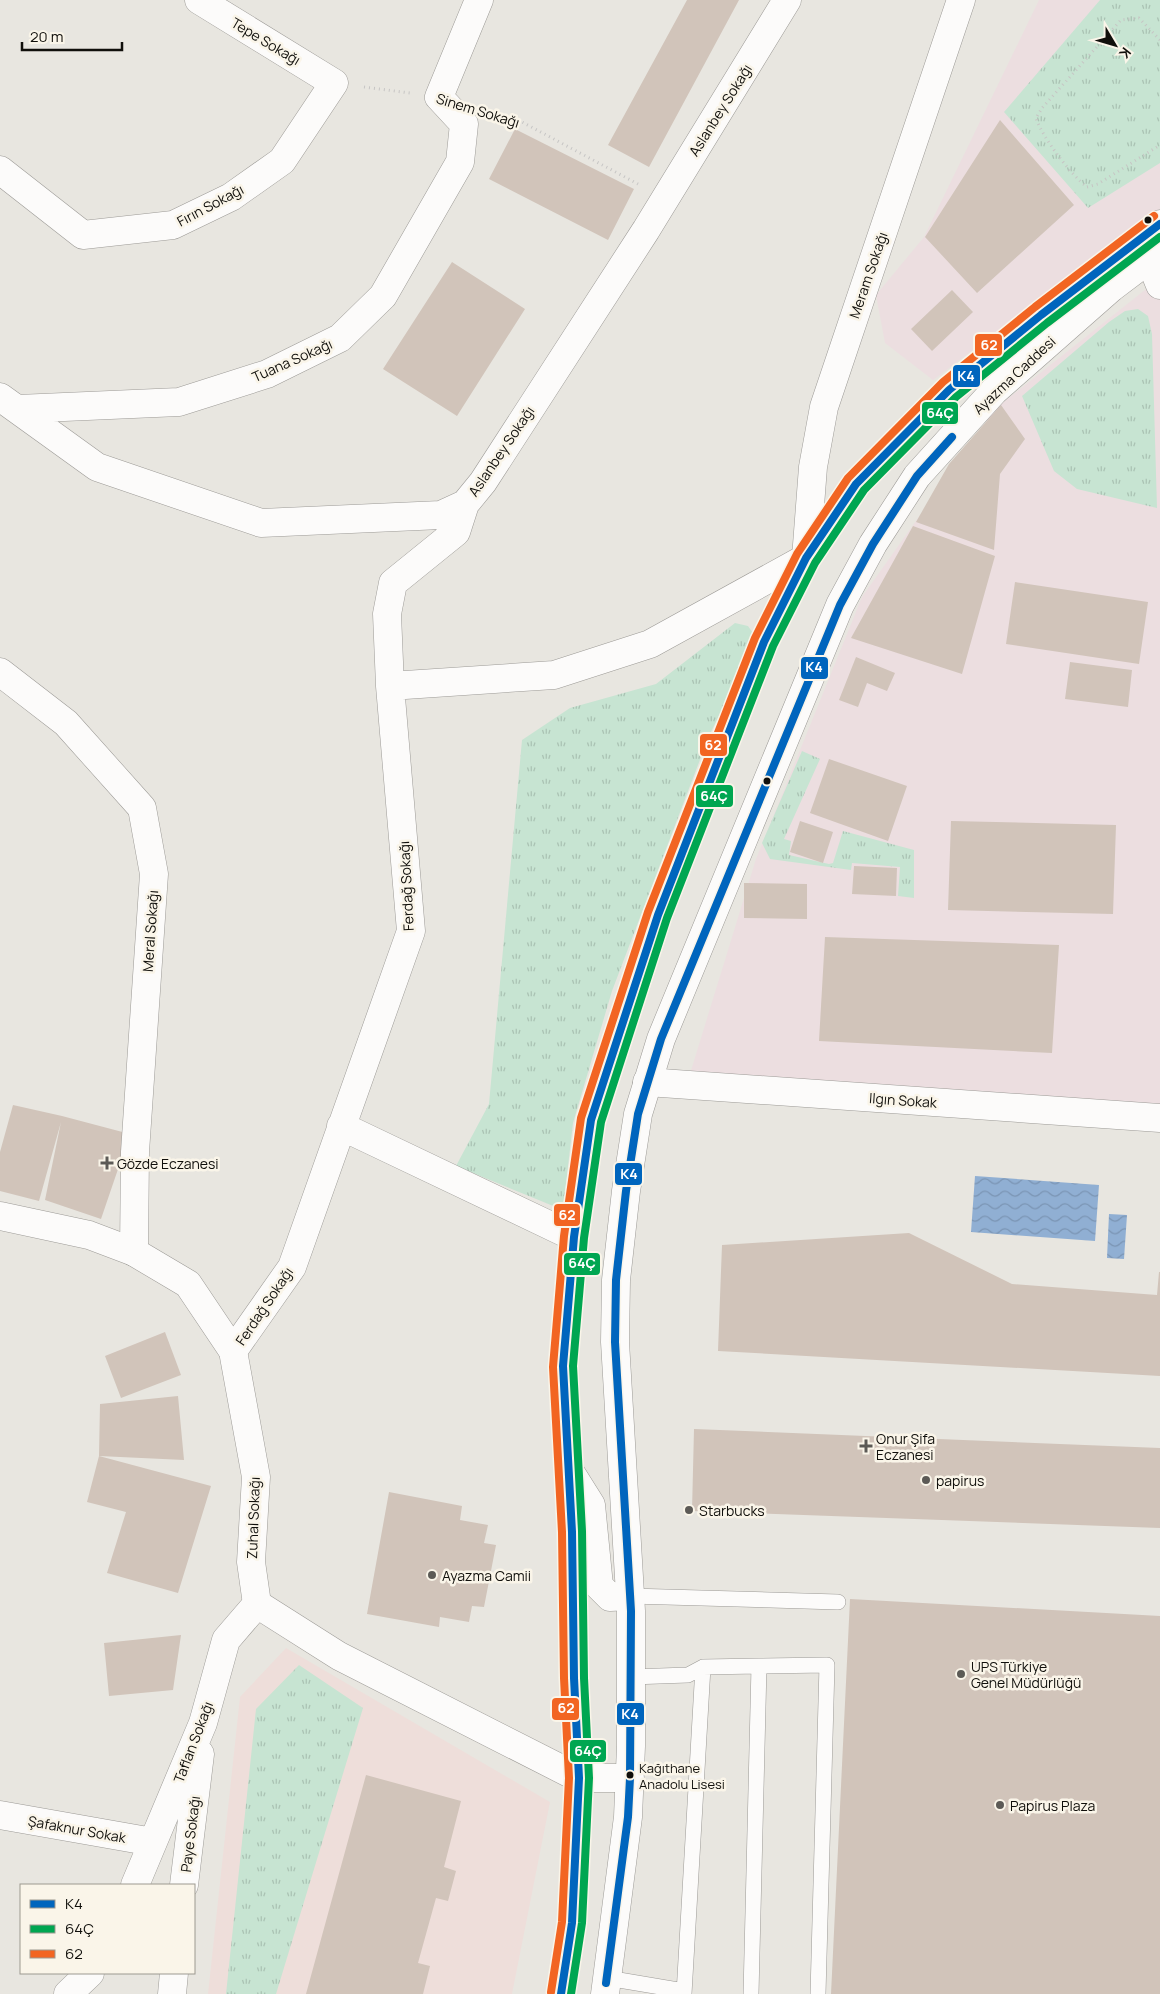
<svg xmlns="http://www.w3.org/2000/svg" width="1160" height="1994" viewBox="0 0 1160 1994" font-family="Manrope,sans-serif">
<defs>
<pattern id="grass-tufts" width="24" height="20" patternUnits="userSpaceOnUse" patternTransform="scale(1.25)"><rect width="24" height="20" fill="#c7e4d2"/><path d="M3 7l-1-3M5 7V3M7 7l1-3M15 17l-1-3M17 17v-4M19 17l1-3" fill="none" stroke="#aac2b3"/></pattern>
<pattern id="water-waves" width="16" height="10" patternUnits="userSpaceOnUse" patternTransform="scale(1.25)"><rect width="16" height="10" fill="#90afd3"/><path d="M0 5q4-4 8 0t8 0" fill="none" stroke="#7b95b4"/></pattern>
</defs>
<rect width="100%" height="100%" fill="#e8e6e0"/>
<path fill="#ecdee0" d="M1039,0H1160V209L933,380L885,343L876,295L924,237Z
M1160,278V1105L689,1077L756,859L862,597L996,408Z"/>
<path fill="#eededa" d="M286,1648L550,1802L512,1994H208L240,1697Z"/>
<path fill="url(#grass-tufts)" d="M1100,0H1160V163L1088,208L1004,112Z
M1138,309L1148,316L1152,334L1157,508L1077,489L1054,471L1022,396L1109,322L1125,311Z
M735,623L748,626L757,639L709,736L612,991L573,1123L563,1210L456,1166L489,1104L522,740L570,708L656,684Z
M802,751L820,759L784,839L791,841L789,855L829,864L833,863L843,831L914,850V898L898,896L900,867L852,863L851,870L770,859L762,843Z
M299,1665L363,1708L276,1994H226L256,1709Z"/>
<path fill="url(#water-waves)" d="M975,1176L1099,1185L1095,1241L971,1232Z
M1109,1214L1127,1215L1124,1259L1107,1258Z"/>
<path fill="#d1c4ba" d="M687,0H739L649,167L608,145Z
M1000,120L1074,205L977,293L925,237Z
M515,129L634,189L608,240L489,179Z
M452,262L525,309L457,416L383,369Z
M952,290L973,312L932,351L911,329Z
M1001,405L1025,439L1000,474L994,550L916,522L949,464Z
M913,526L995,556L962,674L851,638Z
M1015,582L1148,602L1139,664L1006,644Z
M856,657L895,673L887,691L867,683L858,707L839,700Z
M1070,662L1132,670L1128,707L1065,699Z
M829,759L907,786L888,841L810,813Z
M800,821L833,832L823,863L790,852Z
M951,821L1116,825L1113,914L948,910Z
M854,866L897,868L896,896L852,894Z
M744,883L807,884V919L744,918Z
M825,937L1059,945L1052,1053L819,1041Z
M13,1105L62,1116L130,1134L101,1219L45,1200L61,1122L39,1201L0,1191V1152Z
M909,1233L1012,1284L1157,1295L1159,1272H1160V1376L718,1351L722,1245Z
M165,1332L181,1375L121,1398L105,1356Z
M178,1396L184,1460L99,1456L211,1486L178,1593L107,1573L126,1512L87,1502L99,1456L100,1404Z
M694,1429L1160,1448V1528L692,1511Z
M389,1492L462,1506L460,1520L488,1525L484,1543L496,1545L484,1607L472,1606L469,1622L440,1617L439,1627L367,1614Z
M850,1599L1160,1616V1994H831Z
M181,1635L173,1690L109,1696L104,1643Z
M366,1775L461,1801L444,1867L456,1871L448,1901L436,1898L418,1963L430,1966L423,1994H306Z"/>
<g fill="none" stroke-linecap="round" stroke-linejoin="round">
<defs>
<path id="lane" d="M630,1596L838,1602
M759,1666L827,1665L818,1994
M631,1677L688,1675L703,1667L759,1666L751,1994
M607,1978L684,1991
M684,1994L703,1667"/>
<path id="street" d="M0,170L83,235L173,225L231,197L282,161L334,83L199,0
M1149,258L1160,285
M0,397L97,467L261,523L441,515L465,504L483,482L646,230L787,0
M18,409L179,402L267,374L340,338L383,296L460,162L464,124L439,97L479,0
M0,672L66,723L142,808L154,874L135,1152L134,1252
M390,686L554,675L650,644L806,558L813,467L824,407L961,0
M647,1082L1160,1118
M341,1126L574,1237
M233,1351L292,1267L411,931L390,686L387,614L393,583L456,532L465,504
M0,1815L153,1842
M135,1885L203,1723L226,1640L257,1604
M184,1885L200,1754
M68,1994L90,1973
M172,1994L174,1973"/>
<path id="secondary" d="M0,1216L89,1235L134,1252L188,1284L233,1351L256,1477L251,1562L257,1604L339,1656L579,1778H630
M569,1470L591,1505L599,1586L610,1597L630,1596
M561,1994L572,1923L579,1778L574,1678L572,1532L563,1366L574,1237L591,1120L658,915L764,642L806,558L856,484L949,390L1041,315L1160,224
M605,1994L628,1817L631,1746V1611L615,1342L616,1280L626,1191L638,1114L661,1039L840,605L873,544L917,476L994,391L1111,288L1160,251"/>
</defs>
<use href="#lane" stroke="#9c9a96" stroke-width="16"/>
<use href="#street" stroke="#9c9a96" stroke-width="29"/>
<use href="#secondary" stroke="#9c9a96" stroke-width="29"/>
<path stroke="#c6c5c4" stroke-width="3" stroke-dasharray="1 4" stroke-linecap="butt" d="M1160,40L1139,18L1121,20L1042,108L1036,118C1042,137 1071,175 1087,187L1098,184L1160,145
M364,87L410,93
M494,113L522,122L638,184"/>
<use href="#lane" stroke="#fcfbfa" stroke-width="15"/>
<use href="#street" stroke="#fcfbfa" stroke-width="28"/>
<use href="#secondary" stroke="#fcfbfa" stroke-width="28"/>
<defs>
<path id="bus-1" d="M606,1983L628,1817L630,1778L631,1611L615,1342L616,1280L626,1191L638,1114L661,1039L840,605L873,544L917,476L952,437
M561,1994L572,1923L579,1778L574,1678L572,1532L563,1366L574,1237L591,1120L658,915L764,642L806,558L856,484L949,390L1041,315L1160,224"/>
<path id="bus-2" d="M571,1994L582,1923L589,1778L584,1678L582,1531L573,1366L584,1238L601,1122L667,918L773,646L815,563L864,490L956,397L1047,323L1160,237"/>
<path id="bus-3" d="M551,1992L562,1922L569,1778L564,1678L562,1532L553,1367L564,1236L581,1118L648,912L755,638L797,554L848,478L943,382L1035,307L1154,216"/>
</defs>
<use href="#bus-1" stroke="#faf5e9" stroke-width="11"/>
<use href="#bus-2" stroke="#faf5e9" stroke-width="11"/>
<use href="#bus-3" stroke="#faf5e9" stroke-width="11"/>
<use href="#bus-1" stroke="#0065bd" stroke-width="8"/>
<use href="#bus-2" stroke="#00a651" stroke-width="8"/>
<use href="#bus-3" stroke="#f26522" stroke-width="8"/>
</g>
<g fill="#100f0b" stroke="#faf5e9" stroke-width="2">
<circle cx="1148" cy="220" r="4.5"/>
<circle cx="767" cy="781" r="4.5"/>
<circle cx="630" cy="1775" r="4.5"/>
</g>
<g fill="#5c5a56" stroke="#faf5e9" stroke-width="2">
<path d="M104.5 1155.5h5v5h5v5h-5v5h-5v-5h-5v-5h5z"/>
<path d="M863.5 1438.5h5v5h5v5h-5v5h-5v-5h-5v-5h5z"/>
<circle cx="926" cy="1480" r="5"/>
<circle cx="689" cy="1510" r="5"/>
<circle cx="432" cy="1575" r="5"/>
<circle cx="961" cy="1674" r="5"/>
<circle cx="1000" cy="1805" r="5"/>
</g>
<g text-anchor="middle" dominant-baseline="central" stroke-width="5" stroke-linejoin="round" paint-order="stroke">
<g font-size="13" fill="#100f0b" stroke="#faf5e9" text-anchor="start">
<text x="639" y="1768">Kağıthane<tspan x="639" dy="16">Anadolu Lisesi</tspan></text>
</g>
<g font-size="14" fill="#100f0b" stroke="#faf5e9">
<text transform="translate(266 41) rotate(31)">Tepe Sokağı</text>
<text transform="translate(478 110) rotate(17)">Sinem Sokağı</text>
<text transform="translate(720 110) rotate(-58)">Aslanbey Sokağı</text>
<text transform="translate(210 205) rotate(-28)">Fırın Sokağı</text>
<text transform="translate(868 275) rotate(-71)">Meram Sokağı</text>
<text transform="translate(292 360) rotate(-24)">Tuana Sokağı</text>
<text transform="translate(1014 375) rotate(-43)">Ayazma Caddesi</text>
<text transform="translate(501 451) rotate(-56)">Aslanbey Sokağı</text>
<text transform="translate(406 886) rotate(-93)">Ferdağ Sokağı</text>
<text transform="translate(150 931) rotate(-86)">Meral Sokağı</text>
<text transform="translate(903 1100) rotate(4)">Ilgın Sokak</text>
<text transform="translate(264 1306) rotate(-56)">Ferdağ Sokağı</text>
<text transform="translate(253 1518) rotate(-88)">Zuhal Sokağı</text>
<text transform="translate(193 1742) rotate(-69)">Taflan Sokağı</text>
<text transform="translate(77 1829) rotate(10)">Şafaknur Sokak</text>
<text transform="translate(190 1834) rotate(-83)">Paye Sokağı</text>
</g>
<g font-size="14" fill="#100f0b" stroke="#faf5e9" text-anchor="start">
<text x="117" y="1163">Gözde Eczanesi</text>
<text x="876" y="1438">Onur Şifa<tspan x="876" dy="16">Eczanesi</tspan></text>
<text x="936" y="1480">papirus</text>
<text x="699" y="1510">Starbucks</text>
<text x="442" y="1575">Ayazma Camii</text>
<text x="971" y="1666">UPS Türkiye<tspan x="971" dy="16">Genel Müdürlüğü</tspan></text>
<text x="1010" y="1805">Papirus Plaza</text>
</g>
</g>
<g stroke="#faf5e9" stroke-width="2">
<rect x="974" y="333" width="29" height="24" rx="5" fill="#f26522"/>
<rect x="952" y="364" width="29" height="24" rx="5" fill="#0065bd"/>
<rect x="921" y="401" width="38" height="24" rx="5" fill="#00a651"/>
<rect x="800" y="656" width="29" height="24" rx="5" fill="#0065bd"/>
<rect x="699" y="733" width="29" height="24" rx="5" fill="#f26522"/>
<rect x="695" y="784" width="39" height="24" rx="5" fill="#00a651"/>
<rect x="614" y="1162" width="29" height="24" rx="5" fill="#0065bd"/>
<rect x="553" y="1203" width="28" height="24" rx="5" fill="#f26522"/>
<rect x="563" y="1252" width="38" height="24" rx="5" fill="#00a651"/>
<rect x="551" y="1697" width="29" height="24" rx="5" fill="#f26522"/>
<rect x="616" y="1702" width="29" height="24" rx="5" fill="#0065bd"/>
<rect x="569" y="1739" width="38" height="24" rx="5" fill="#00a651"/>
</g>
<g font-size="14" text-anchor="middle" font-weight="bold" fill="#fff">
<text x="989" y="350">62</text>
<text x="966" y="381">K4</text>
<text x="940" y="418">64Ç</text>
<text x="814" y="672">K4</text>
<text x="713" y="750">62</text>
<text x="714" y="801">64Ç</text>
<text x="629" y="1179">K4</text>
<text x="567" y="1220">62</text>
<text x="582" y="1268">64Ç</text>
<text x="566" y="1713">62</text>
<text x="630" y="1719">K4</text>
<text x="588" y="1756">64Ç</text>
</g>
<rect x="20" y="1884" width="175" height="90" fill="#faf5e9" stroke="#9c9990"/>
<rect x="30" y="1900" width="25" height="8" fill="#0065bd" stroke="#9c9990"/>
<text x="65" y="1909" font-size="15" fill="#100f0b">K4</text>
<rect x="30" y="1925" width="25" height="8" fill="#00a651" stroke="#9c9990"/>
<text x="65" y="1934" font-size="15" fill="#100f0b">64Ç</text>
<rect x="30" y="1950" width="25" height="8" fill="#f26522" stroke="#9c9990"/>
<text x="65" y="1959" font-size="15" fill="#100f0b">62</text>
<g transform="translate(1115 45) rotate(128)" stroke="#faf5e9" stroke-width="4" paint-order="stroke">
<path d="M0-4L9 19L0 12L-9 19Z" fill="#100f0b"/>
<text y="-8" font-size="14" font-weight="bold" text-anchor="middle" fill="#100f0b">K</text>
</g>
<path d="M22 42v8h100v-8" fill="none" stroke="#100f0b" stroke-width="2.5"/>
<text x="30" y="42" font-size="15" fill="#100f0b" stroke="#faf5e9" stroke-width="4" paint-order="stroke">20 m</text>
</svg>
